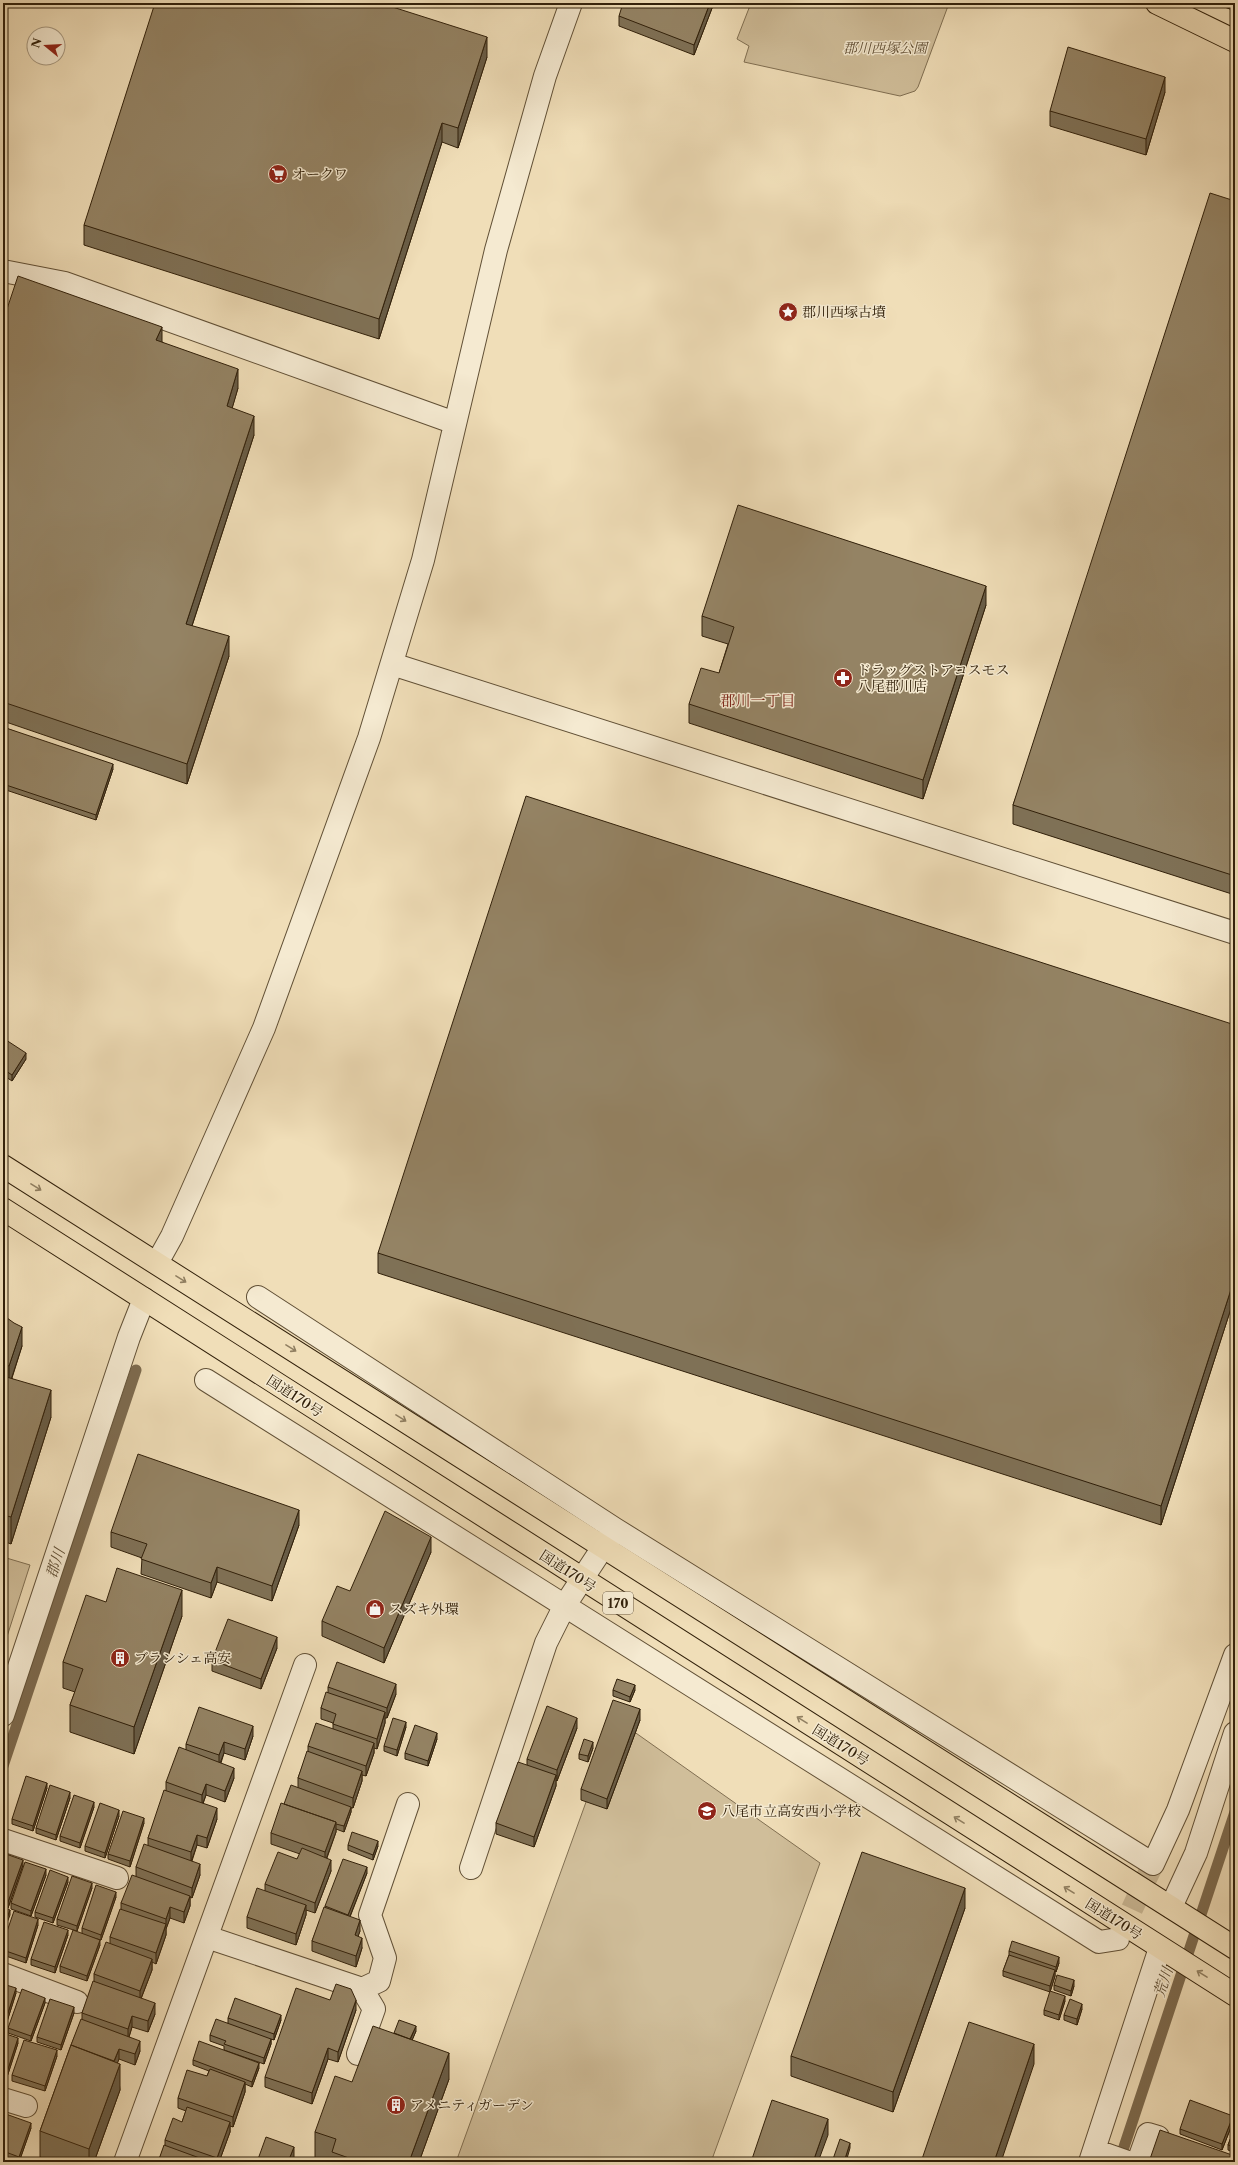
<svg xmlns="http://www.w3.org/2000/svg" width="1238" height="2165" viewBox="0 0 1238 2165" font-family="'Libre Caslon Text','Noto Serif JP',serif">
<rect width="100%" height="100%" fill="#f0deb8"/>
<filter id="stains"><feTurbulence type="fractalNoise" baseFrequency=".005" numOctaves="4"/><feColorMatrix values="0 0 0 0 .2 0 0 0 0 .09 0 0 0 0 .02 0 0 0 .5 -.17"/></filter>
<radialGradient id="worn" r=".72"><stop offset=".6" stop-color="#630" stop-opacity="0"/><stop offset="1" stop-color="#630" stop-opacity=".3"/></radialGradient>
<path fill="#d0be9a" stroke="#806f52" d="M751,3H947L948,6L918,87L915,91L900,96L744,62L749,46L737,39Z
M3,1557L30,1565L3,1649Z
M616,1719L820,1863L711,2162H456Z"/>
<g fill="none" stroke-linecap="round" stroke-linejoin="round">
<path stroke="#7d6b4f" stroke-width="11" d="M3,1766L136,1370
M1119,2162L1235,1812"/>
<path stroke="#cab895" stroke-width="22" stroke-dasharray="22 11" stroke-linecap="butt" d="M1118,1939L1153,1864"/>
<defs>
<path id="minor" d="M3,271L65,283L455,423
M392,664L1235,933
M157,1263L172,1236L264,1028L369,738L423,560L496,250L545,76L571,3
M258,1297L615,1529L1153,1864L1178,1810L1235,1655
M206,1380L1099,1942L1118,1939
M3,1715L129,1337L144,1299
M3,1840L117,1878
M471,1868L546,1643L565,1605L613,1532
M1171,1907L1196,1853L1235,1733
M207,1937L362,1989L379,1981L385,1958L370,1915L408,1804
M3,1974L77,2002
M358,2054L374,2009L362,1989
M3,2099L26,2106
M1094,2150L1128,2162
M125,2162L305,1665
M1090,2162L1160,1948
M1138,2162L1148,2134L1158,2137"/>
<path id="highway" d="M1157,3L1235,41
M3,1166L1235,1948
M3,1209L1235,1995"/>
</defs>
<use href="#minor" stroke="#615036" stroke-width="24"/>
<use href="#highway" stroke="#31200a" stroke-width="24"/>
<use href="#minor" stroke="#f5ead1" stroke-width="22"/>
<use href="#highway" stroke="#f0deb8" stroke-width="22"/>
</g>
<path fill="#7f7156" stroke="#31200a" d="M714,3L694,55L619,26V16Z
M1214,3H1235V11Z
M487,57L458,148L442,142L379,339L84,245V225Z
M1165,92L1146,155L1050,126V111Z
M1235,201V895L1013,824V805Z
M3,321L162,342L238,388L232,408L254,435L192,626L229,656L187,784L3,721Z
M986,605L923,799L689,723V704L719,673L728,644L702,636V616Z
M3,727L113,769L96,820L3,789Z
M1235,1025V1296L1161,1525L378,1273V1253Z
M3,1038L26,1059L12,1081L3,1075Z
M3,1315L22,1346L12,1378L51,1417L11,1544L3,1541Z
M299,1525L272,1601L217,1582L211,1598L141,1574L142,1558L111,1547V1532Z
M431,1552L384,1663L322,1636V1621L350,1591Z
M106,1602L182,1616L134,1754L70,1732V1705L75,1692L63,1688V1662Z
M277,1648L261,1689L212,1671V1660Z
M328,1687L396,1694L387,1718H385V1723L377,1749L374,1748V1753L366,1776L362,1775V1781L353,1808H351V1812L344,1832L336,1829V1832L327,1858L331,1871L315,1913L306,1910V1915L296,1945L247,1928V1917L265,1891V1884L297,1859L300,1854L271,1844V1833L284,1804L298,1788V1778L308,1752V1746L333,1729V1723L321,1719V1708L328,1693Z
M613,1690H635L630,1702L613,1696Z
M640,1720L607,1809L581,1800V1789Z
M406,1727L397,1756L384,1751V1746Z
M577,1728L557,1781L556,1780V1786L534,1847L496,1834V1823L527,1765V1759Z
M253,1736L245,1760L224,1753L221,1763L234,1778L225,1802L206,1795L203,1804L217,1819L207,1848L197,1845L192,1861L200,1875L192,1898L190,1897V1906L184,1923L170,1918L166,1929V1935L156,1964L152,1962V1970L141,1999L155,2014L148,2032L132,2027L129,2037L140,2051L135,2065L119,2059L117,2063L120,2090L94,2162H54L40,2157V2131L71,2045L82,2019V2013L94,1982V1974L110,1944V1937L121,1909V1903L136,1876V1867L148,1845V1838L166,1791V1782L186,1750V1744Z
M437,1739L428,1766L405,1759V1753Z
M593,1748L588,1762L579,1759V1754Z
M47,1788L33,1831L12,1824V1819Z
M70,1798L56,1840L36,1833V1828Z
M94,1807L80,1848L60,1841V1836Z
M119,1816L105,1858L85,1851V1846Z
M144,1823L130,1867L108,1859V1854Z
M348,1845L378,1846L373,1860L348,1850Z
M3,1853L23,1865L8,1908L3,1906Z
M367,1873L350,1917L360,1931L358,1936L362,1948L356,1967L312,1951V1941L325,1908V1906Z
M46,1875L31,1916L11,1909V1903Z
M68,1882L53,1923L35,1917V1912Z
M92,1888L77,1931L57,1925V1919Z
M116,1897L101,1940L90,1937L100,1945L87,1981L60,1972V1966L82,1933V1928Z
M965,1908L893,2112L791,2076V2056Z
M38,1925L26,1963L3,1955V1943Z
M68,1935L55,1973L31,1965V1959Z
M1009,1951L1059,1963L1056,1972L1055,1971V1976L1050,1992L1003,1976V1971L1009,1955Z
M3,1984L16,1993L4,2031L3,2030Z
M1054,1985L1074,1986L1071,1996L1054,1990Z
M1065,2001L1059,2020L1044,2015V2010Z
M45,2003L31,2041L8,2033V2028Z
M1082,2009L1077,2025L1064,2020V2015Z
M356,2010L338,2062L328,2059L312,2104L265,2087V2077Z
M74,2013L61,2050L37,2042V2037Z
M228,2018L281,2020L274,2040L271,2039V2044L264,2064L224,2050V2046L210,2041V2035L228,2023Z
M416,2031L412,2040L449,2079L419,2162H326L315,2158V2132L352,2082L394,2033Z
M3,2033L18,2043L7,2077L3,2076Z
M57,2056L45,2091L12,2081V2075Z
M193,2060L259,2068L252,2087L245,2084V2092L233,2127L230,2126V2132L219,2162H158L165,2145V2140L182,2122L186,2111L178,2108V2098L207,2076L209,2071L193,2065Z
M3,2113L31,2128L19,2162L3,2157Z
M1233,2122L1222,2150L1180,2134V2129Z
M1235,2127V2153L1228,2150V2145Z
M1150,2159L1235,2162H1150Z"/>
<path fill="#685c46" stroke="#31200a" d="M710,3H714L694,55V45Z
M487,37V57L458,148V128Z
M1165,77V92L1146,155V139Z
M442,123V142L379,339V319Z
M162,327V346L156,340Z
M238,369V388L227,426V406Z
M254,416V435L186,644V624Z
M986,586V605L923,799V780Z
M229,636V656L187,784V764Z
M113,764V769L96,820V815Z
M26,1053V1059L12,1081V1075Z
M1235,1277V1296L1161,1525V1506Z
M22,1327V1346L9,1386V1366Z
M51,1390V1417L11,1544V1517Z
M299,1510V1525L272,1601V1586Z
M431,1537V1552L384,1663V1648Z
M217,1567V1582L211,1598V1583Z
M182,1590V1616L134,1754V1727Z
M277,1637V1648L261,1689V1679Z
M396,1684V1694L387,1718V1708Z
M635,1685V1690L630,1702V1697Z
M640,1709V1720L607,1809V1799Z
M385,1712V1723L377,1749V1739Z
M577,1718V1728L557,1781V1770Z
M406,1722V1727L397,1756V1750Z
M253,1726V1736L245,1760V1749Z
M437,1733V1739L428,1766V1761Z
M224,1742V1753L219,1766V1755Z
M593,1742V1748L588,1762V1756Z
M374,1743V1753L366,1776V1766Z
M234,1768V1778L225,1802V1791Z
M362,1771V1781L353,1808V1798Z
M556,1775V1786L534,1847V1837Z
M47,1783V1788L33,1831V1826Z
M206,1784V1795L202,1805V1795Z
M70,1792V1798L56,1840V1835Z
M94,1802V1807L80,1848V1843Z
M351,1807V1812L344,1832V1826Z
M217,1808V1819L207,1848V1838Z
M119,1810V1816L105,1858V1853Z
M144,1818V1823L130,1867V1861Z
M336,1822V1832L325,1862V1852Z
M197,1835V1845L191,1862V1852Z
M378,1841V1846L373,1860V1855Z
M23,1860V1865L8,1908V1902Z
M331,1860V1871L315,1913V1903Z
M200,1864V1875L192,1898V1888Z
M367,1867V1873L348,1921V1915Z
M46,1869V1875L31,1916V1911Z
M68,1877V1882L53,1923V1918Z
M92,1883V1888L77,1931V1926Z
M965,1888V1908L893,2112V2092Z
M116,1892V1897L101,1940V1935Z
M190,1896V1906L184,1923V1912Z
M306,1905V1915L296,1945V1934Z
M170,1907V1918L166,1929V1935L156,1964V1953L166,1925V1919Z
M10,1910V1915L3,1933V1928Z
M38,1919V1925L26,1963V1958Z
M360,1920V1931L355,1945V1935Z
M68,1930V1935L55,1973V1967Z
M362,1938V1948L356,1967V1956Z
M100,1940V1945L87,1981V1976Z
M1059,1957V1963L1056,1972V1967Z
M152,1959V1970L140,2001V1991Z
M1055,1970V1976L1050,1992V1986Z
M1074,1980V1986L1071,1996V1991Z
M16,1988V1993L4,2031V2025Z
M1065,1996V2001L1059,2020V2015Z
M45,1998V2003L31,2041V2036Z
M356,2000V2010L338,2062V2052Z
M155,2003V2014L148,2032V2021Z
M1082,2004V2009L1077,2025V2019Z
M74,2007V2013L61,2050V2045Z
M281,2015V2020L274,2040V2034Z
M132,2016V2027L128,2040V2029Z
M416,2026V2031L405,2057V2052Z
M18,2038V2043L7,2077V2072Z
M271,2039V2044L264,2064V2058Z
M140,2041V2051L135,2065V2054Z
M1034,2044V2064L1001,2162H994Z
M328,2048V2059L312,2104V2093Z
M119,2049V2059L114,2072V2062Z
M57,2050V2056L45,2091V2086Z
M449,2053V2079L419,2162H409Z
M259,2063V2068L252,2087V2082Z
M120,2064V2090L94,2162H89V2149Z
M245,2082V2092L233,2127V2117Z
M1233,2116V2122L1222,2150V2144Z
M828,2119V2135L818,2162H813Z
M230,2122V2132L219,2162H217V2158Z
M31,2123V2128L19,2162V2157Z
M850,2143V2148L846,2162H844Z
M294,2147V2157L292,2162H288Z"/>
<path fill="#948364" stroke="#31200a" d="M155,3H380L487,37L458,128L442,123L379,319L84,225Z
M623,3H710L694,45L619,16Z
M1228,3H1235V5Z
M1068,47L1165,77L1146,139L1050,111Z
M1210,193L1235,201V876L1013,805Z
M18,276L162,327L156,340L238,369L227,406L254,416L186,624L229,636L187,764L3,702V321Z
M738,505L986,586L923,780L689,704L701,668L719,673L734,627L702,616Z
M3,727L113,764L96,815L3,784Z
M526,796L1235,1025V1277L1161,1506L378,1253Z
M3,1038L26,1053L12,1075L3,1069Z
M3,1315L14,1323L22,1327L9,1366L3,1364Z
M3,1376L51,1390L11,1517L3,1515Z
M138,1454L299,1510L272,1586L217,1567L211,1583L141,1559L147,1544L111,1532Z
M385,1511L431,1537L384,1648L322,1621L337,1586L350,1591Z
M117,1568L182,1590L134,1727L70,1705L83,1669L63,1662L86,1595L106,1602Z
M228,1619L277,1637L261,1679L212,1660Z
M337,1662L396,1684L387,1708L328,1687Z
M617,1679L635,1685L630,1697L613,1690Z
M326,1692L385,1712L377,1739L333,1724L336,1714L321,1708Z
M613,1700L640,1709L607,1799L581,1789Z
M547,1706L577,1718L557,1770L527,1759Z
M199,1707L253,1726L245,1749L224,1742L219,1755L186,1744Z
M393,1718L406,1722L397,1750L384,1746Z
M316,1723L374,1743L366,1766L308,1746Z
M415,1725L437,1733L428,1761L405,1753Z
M584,1739L593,1742L588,1756L579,1754Z
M179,1747L234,1768L225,1791L206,1784L202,1795L166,1782Z
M307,1751L362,1771L353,1798L298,1778Z
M518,1762L556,1775L534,1837L496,1823Z
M26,1776L47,1783L33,1826L12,1819Z
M50,1785L70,1792L56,1835L36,1828Z
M291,1785L351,1807L344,1826L336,1824V1822L284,1804Z
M164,1790L217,1808L207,1838L197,1835L191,1852L148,1838Z
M74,1795L94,1802L80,1843L60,1836Z
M100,1803L119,1810L105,1853L85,1846Z
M281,1803L336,1822L325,1852L271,1833Z
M123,1811L144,1818L130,1861L108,1854Z
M352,1832L378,1841L373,1855L348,1845Z
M144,1844L200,1864L192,1888L136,1867Z
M302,1848L331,1860L315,1903L265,1884L278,1852L297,1859Z
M862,1852L965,1888L893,2092L791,2056Z
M3,1853L23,1860L8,1902L3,1900Z
M343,1859L367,1867L348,1915L325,1906Z
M25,1862L46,1869L31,1911L11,1903Z
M50,1870L68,1877L53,1918L35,1912Z
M132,1875L190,1896L184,1912L170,1907L166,1919L121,1903Z
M72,1876L92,1883L77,1926L57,1919Z
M96,1885L116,1892L101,1935L82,1928Z
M257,1888L306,1905L296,1934L247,1917Z
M3,1907L10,1910L3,1928Z
M324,1907L360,1920L355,1935L362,1938L356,1956L312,1941Z
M120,1909L166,1924L156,1953L110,1937Z
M14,1911L38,1919L26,1958L3,1950V1943Z
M44,1922L68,1930L55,1967L31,1959Z
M73,1930L100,1940L87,1976L60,1966Z
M1012,1941L1059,1957L1056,1967L1009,1951Z
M106,1942L152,1959L140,1991L94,1974Z
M1009,1955L1055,1970L1050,1986L1003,1971Z
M1057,1975L1074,1980L1071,1991L1054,1985Z
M93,1981L155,2003L148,2021L132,2016L128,2029L82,2013Z
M3,1984L16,1988L4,2025H3Z
M336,1984L351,1989L356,2000L338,2052L328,2048L312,2093L265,2077L296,1988L330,2000Z
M22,1989L45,1998L31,2036L8,2028Z
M1050,1991L1065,1996L1059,2015L1044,2010Z
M235,1998L281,2015L274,2034L228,2018Z
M50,1999L74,2007L61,2045L37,2037Z
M1070,1999L1082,2004L1077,2019L1064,2015Z
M81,2019L140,2041L135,2054L119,2049L114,2061L71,2045Z
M216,2019L271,2039L264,2058L224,2044L226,2041L210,2035Z
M399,2020L416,2026L410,2039L394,2033Z
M969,2022L1034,2044L994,2162H921Z
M373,2026L449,2053L409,2162H360L332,2152L336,2139L315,2132L335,2076L352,2082Z
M3,2033L18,2038L7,2072L3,2071Z
M24,2040L57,2050L45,2086L12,2075Z
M199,2041L259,2063L252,2082L193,2060Z
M71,2045L120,2064L89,2149L40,2131Z
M210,2069L245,2082L233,2117L178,2098L187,2070L207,2076Z
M772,2100L828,2119L813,2162H751Z
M1190,2100L1233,2116L1222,2144L1180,2129Z
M187,2107L230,2122L217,2158L165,2140L173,2118L182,2122Z
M3,2113L31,2123L19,2157L3,2151Z
M1235,2127V2147L1228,2145Z
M1160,2130L1235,2156V2162H1159L1150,2159Z
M266,2137L294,2147L288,2162H257Z
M840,2139L850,2143L844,2162H832Z
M164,2145L205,2160L204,2162H158Z"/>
<defs><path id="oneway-shaft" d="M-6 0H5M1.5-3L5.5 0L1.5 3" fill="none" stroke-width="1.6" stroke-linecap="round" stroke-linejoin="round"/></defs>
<g stroke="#907f61">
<use href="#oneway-shaft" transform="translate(36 1187) rotate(32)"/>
<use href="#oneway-shaft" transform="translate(181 1279) rotate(32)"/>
<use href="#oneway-shaft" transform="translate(291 1348) rotate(32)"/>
<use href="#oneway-shaft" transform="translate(401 1418) rotate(32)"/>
<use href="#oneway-shaft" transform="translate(802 1720) rotate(-148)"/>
<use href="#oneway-shaft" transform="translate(959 1820) rotate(-148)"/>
<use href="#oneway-shaft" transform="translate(1069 1890) rotate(-148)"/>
<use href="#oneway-shaft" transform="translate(1202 1974) rotate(-148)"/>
</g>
<defs>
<symbol id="supermarket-disc" viewBox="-11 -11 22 22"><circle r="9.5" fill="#8f2418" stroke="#f5ead1"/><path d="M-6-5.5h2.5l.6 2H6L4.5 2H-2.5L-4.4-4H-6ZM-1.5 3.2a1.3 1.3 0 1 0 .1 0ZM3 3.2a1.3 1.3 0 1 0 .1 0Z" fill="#fff"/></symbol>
<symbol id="sight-disc" viewBox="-11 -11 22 22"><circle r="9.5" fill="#8f2418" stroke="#f5ead1"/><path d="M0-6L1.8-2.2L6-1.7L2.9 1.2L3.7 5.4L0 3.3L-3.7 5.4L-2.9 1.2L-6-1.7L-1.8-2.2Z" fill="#fff"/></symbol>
<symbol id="pharmacy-disc" viewBox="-11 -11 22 22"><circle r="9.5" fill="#8f2418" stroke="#f5ead1"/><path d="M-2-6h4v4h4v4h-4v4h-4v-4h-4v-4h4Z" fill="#fff"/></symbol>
<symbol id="shop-disc" viewBox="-11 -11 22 22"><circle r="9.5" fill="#8f2418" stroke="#f5ead1"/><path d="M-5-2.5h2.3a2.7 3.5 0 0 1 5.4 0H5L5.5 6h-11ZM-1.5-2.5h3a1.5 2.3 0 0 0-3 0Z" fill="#fff"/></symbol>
<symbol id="building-disc" viewBox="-11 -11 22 22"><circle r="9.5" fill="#8f2418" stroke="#f5ead1"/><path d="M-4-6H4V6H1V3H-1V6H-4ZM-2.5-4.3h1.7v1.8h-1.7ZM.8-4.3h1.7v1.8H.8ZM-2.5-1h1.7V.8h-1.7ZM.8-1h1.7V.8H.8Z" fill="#fff"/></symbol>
<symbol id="school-disc" viewBox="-11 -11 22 22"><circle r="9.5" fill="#8f2418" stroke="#f5ead1"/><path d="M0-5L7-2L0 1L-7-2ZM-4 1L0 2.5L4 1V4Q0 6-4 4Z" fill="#fff"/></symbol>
</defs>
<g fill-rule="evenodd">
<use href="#supermarket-disc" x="267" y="163" width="22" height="22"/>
<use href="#sight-disc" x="777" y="301" width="22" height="22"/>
<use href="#pharmacy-disc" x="832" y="667" width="22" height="22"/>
<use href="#shop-disc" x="364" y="1598" width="22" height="22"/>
<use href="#building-disc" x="109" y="1647" width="22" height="22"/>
<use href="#school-disc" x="696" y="1800" width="22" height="22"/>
<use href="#building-disc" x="385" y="2094" width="22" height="22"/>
</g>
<g text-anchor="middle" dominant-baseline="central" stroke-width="3" stroke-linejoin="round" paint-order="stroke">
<rect fill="#f5ead1" stroke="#6c5d46" stroke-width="1" x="603" y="1592" width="30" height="22" rx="3"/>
<g font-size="13" font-weight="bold" fill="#31200a">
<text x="618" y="1603">170</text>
</g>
<g font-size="14" font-style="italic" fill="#614f35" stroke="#f5ead1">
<text x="885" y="48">郡川西塚公園</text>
</g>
<g font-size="14" fill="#31200a" stroke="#f5ead1" text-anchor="start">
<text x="292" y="174">オークワ</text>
<text x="802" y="312">郡川西塚古墳</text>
<text x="857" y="670">ドラッグストアコスモス<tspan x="857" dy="16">八尾郡川店</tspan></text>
<text x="389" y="1609">スズキ外環</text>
<text x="134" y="1658">ブランシェ高安</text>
<text x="721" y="1811">八尾市立高安西小学校</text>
<text x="410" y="2105">アメニティガーデン</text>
</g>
<g font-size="14" fill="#31200a" stroke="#f5ead1">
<text transform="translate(295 1396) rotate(33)">国道170号</text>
<text transform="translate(568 1571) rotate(33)">国道170号</text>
<text transform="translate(841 1745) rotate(32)">国道170号</text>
<text transform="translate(1114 1919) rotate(32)">国道170号</text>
</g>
<g font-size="15" fill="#7a1f14" stroke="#f5ead1">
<text x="758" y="700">郡川一丁目</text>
</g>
<g font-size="15" font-style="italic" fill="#5d4c32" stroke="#f5ead1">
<text transform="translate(55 1563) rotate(-72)">郡川</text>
<text transform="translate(1163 1982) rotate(-72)">荒川</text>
</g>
</g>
<rect width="1238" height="2165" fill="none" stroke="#f0deb8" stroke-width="16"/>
<rect x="4" y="4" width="1230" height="2157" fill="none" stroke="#31200a" stroke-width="2"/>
<rect x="8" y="8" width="1222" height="2149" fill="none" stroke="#31200a"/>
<g transform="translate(46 46) rotate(288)"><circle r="19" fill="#f5ead1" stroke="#a79981"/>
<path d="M0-3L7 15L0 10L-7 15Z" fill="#8f2418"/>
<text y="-6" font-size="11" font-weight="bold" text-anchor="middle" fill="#31200a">N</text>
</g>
<rect width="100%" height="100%" filter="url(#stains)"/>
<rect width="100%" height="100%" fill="url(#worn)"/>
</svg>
